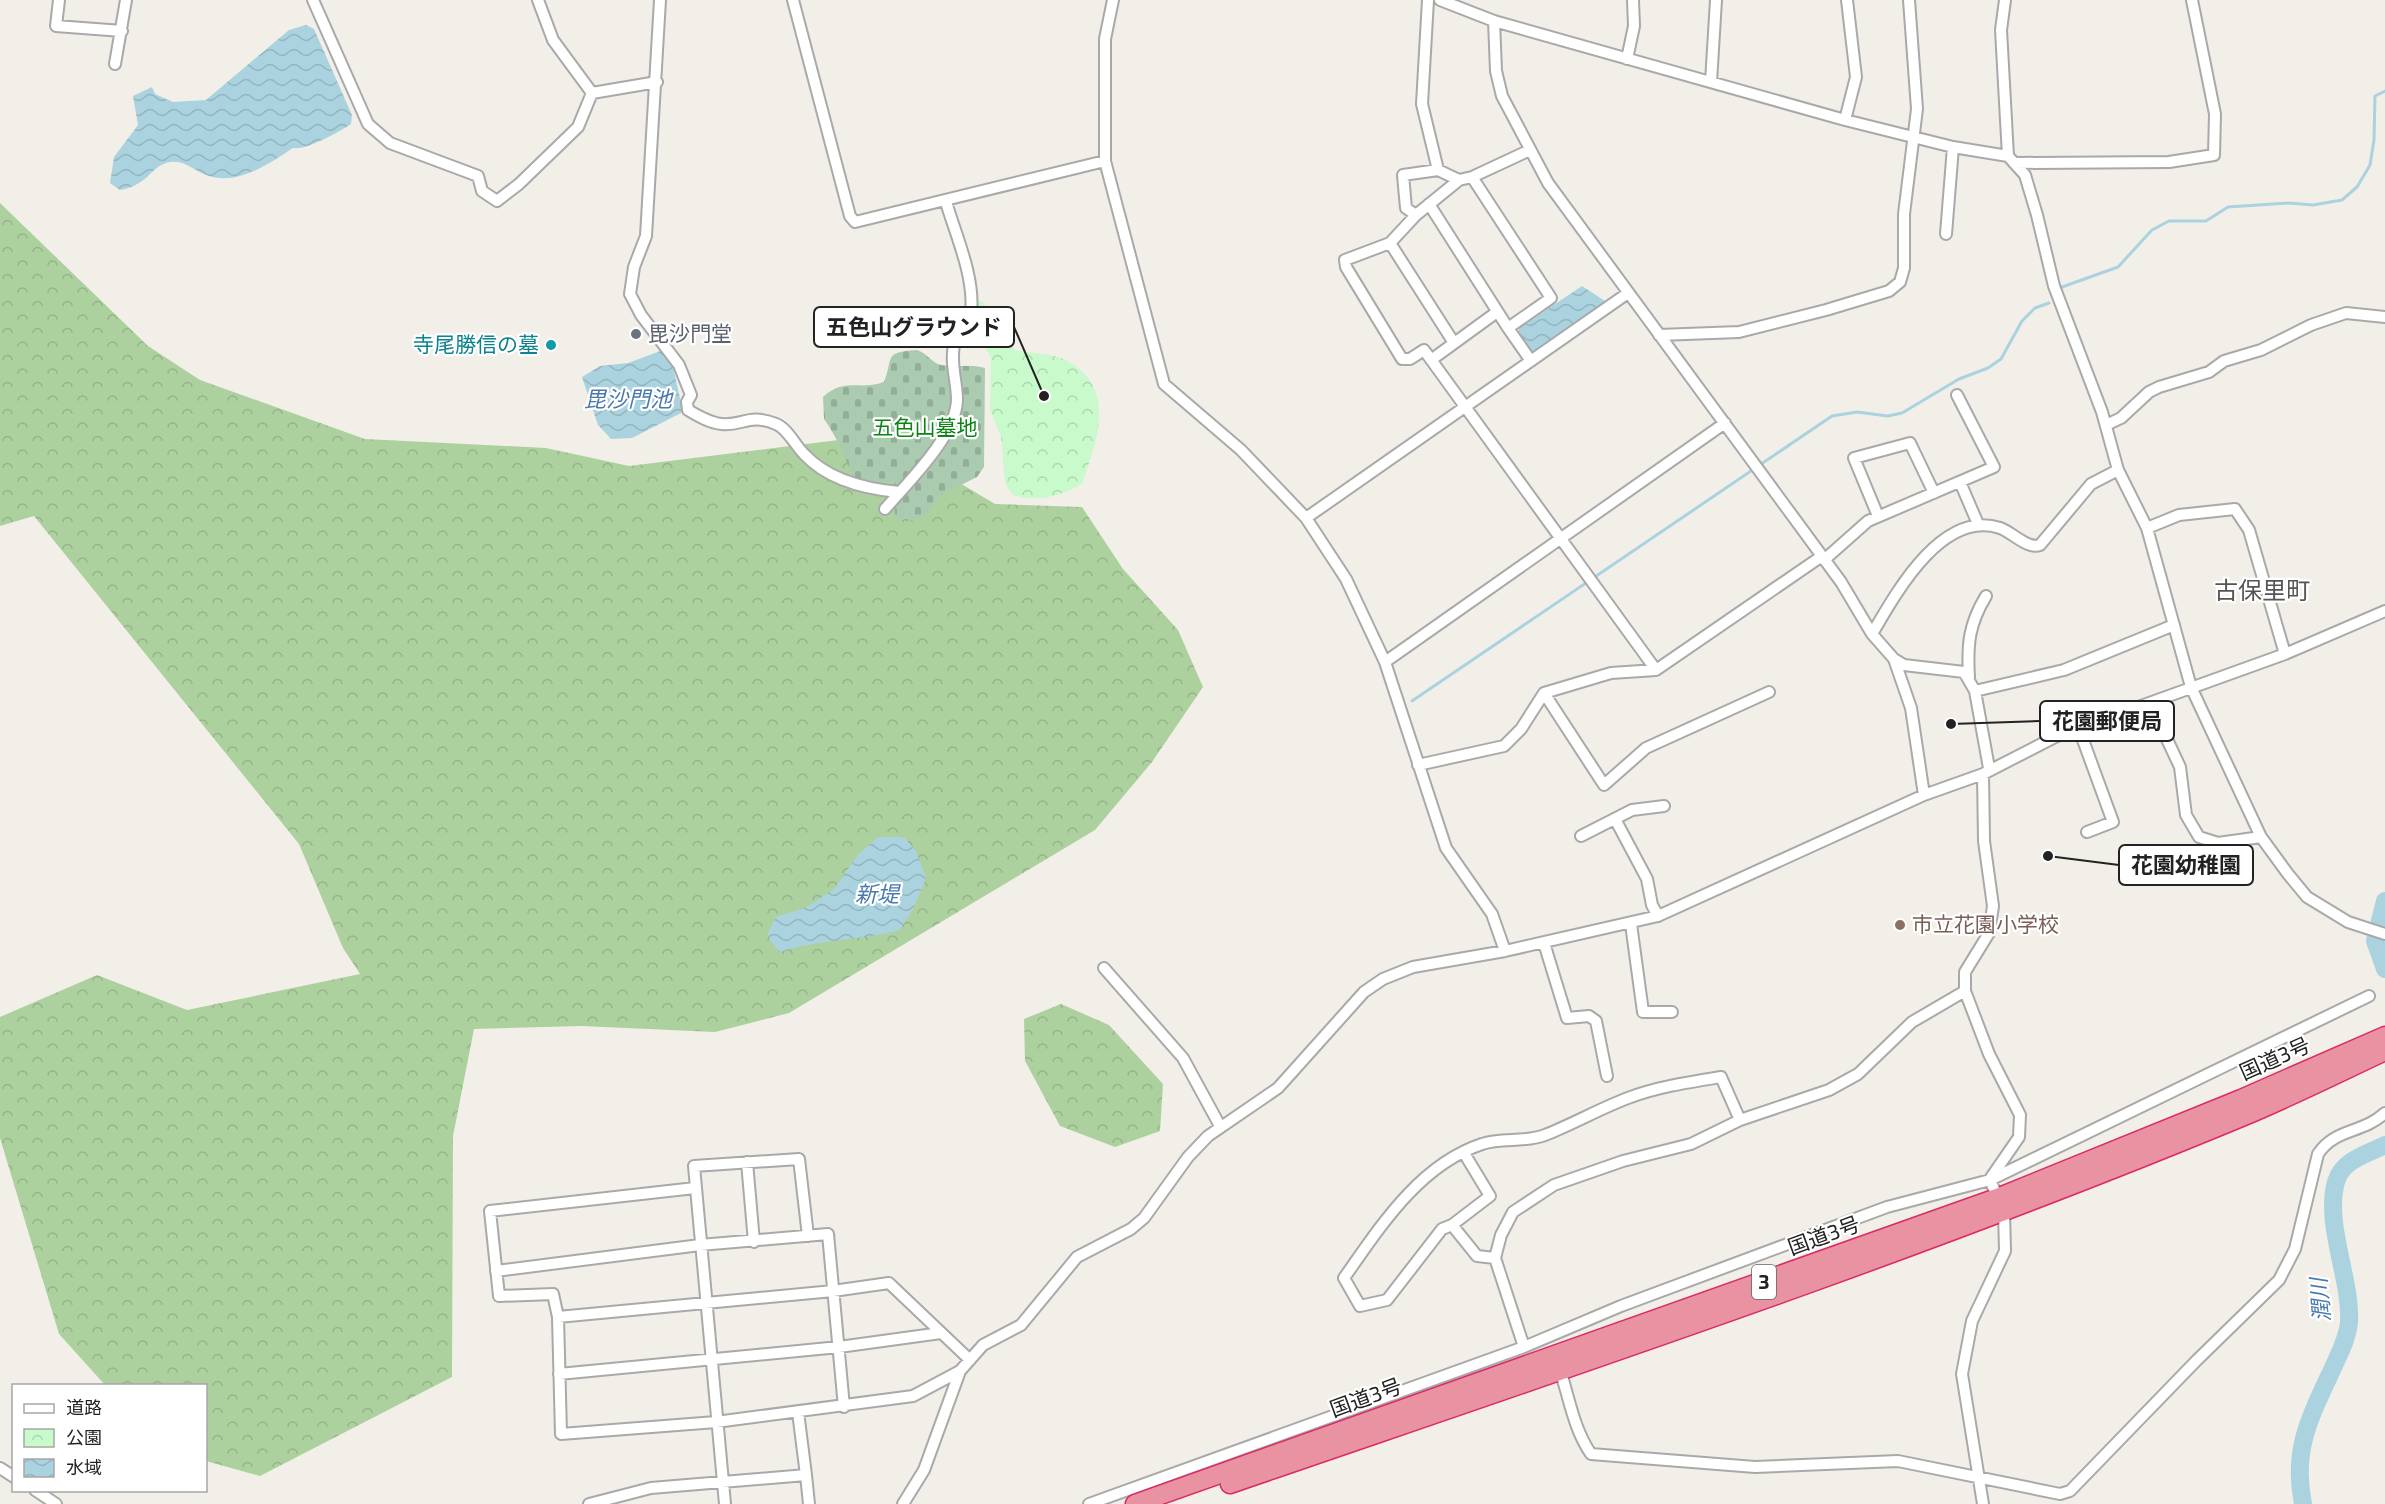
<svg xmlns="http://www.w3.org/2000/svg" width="2385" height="1504" viewBox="0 0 2385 1504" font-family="'Exo 2','Noto Sans JP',sans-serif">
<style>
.forest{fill:url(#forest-crowns)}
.cemetery{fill:url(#cemetery-stones)}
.park{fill:url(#park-crowns)}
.water{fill:url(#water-waves)}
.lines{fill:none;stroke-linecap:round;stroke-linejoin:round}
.stream{stroke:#aad3df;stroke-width:3}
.river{stroke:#aad3df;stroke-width:18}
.street-casing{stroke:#a9a9a9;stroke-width:14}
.highway-casing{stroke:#dc2a67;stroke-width:21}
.street{stroke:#fff;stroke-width:10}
.highway{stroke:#e892a2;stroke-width:18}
.worship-dot{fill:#6b7280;stroke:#fff;stroke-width:2}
.culture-dot{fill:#0f9aa8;stroke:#fff;stroke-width:2}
.education-dot{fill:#8d6e63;stroke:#fff;stroke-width:2}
.labels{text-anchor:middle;stroke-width:4.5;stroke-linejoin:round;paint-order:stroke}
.shield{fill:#fff;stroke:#646464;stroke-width:1.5}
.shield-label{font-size:20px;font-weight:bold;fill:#222}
.worship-label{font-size:21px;fill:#5b616d;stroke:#fff;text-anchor:start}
.culture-label{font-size:21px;fill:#0d838f;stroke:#fff;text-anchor:end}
.park-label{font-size:21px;fill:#0c8416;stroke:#fff}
.education-label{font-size:21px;fill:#785e54;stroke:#fff;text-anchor:start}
.street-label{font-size:21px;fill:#222;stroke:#fff}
.water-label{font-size:22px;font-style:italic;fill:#4a7aab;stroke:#fff}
.quarter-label{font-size:24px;fill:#555;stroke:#fff}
.leader{fill:none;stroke:#222;stroke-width:2}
.callout-dot{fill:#222;stroke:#fff;stroke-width:2}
.callout{fill:#fff;stroke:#222;stroke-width:2}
.callout-label{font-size:22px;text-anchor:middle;font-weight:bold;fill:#222}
</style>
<defs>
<pattern id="forest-crowns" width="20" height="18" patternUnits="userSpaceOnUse" patternTransform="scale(1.5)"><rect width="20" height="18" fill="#add19e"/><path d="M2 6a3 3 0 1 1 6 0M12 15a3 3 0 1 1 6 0" fill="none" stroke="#95b388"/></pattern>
<pattern id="cemetery-stones" width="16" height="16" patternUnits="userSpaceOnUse" patternTransform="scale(1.5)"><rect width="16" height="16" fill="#aacbaf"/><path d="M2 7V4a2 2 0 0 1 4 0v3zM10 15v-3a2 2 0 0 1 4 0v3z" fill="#92ae96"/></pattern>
<pattern id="park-crowns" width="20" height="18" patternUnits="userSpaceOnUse" patternTransform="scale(1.5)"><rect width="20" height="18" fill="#c8facc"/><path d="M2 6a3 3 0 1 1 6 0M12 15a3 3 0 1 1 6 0" fill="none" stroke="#acd6af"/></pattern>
<pattern id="water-waves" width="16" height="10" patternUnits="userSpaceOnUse" patternTransform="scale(1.5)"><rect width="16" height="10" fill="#aad3df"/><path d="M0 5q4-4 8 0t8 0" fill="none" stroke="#92b5bf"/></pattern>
</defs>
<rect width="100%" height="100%" fill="#f2efe9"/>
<!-- forest -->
<path class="forest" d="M0 203 148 346 200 380 365 439 546 448 629 466 879 435 995 504 1082 507 1123 569 1178 630 1203 687 1152 762 1095 830 789 1013 715 1032 581 1026 474 1029 453 1136 452 1377 260 1476 206 1461V1386L105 1385 59 1334 0 1138V1017L97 975 187 1010 360 974 343 948 299 844 34 516 0 526Z
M1061 1004 1109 1025 1163 1084 1160 1131 1115 1147 1060 1126 1025 1061 1024 1019Z"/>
<!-- cemetery -->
<path class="cemetery" d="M917 350C927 353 932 363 941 365 956 368 971 364 985 368L984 467 977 477 939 496C932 513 915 528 895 517L894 481 863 484 853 479C846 457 836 436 824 419L823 397C845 377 860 391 884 382 894 358 882 352 917 350Z"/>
<!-- park -->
<path class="park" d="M970 297 983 302 1015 350C1030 353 1052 353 1065 360 1118 386 1097 441 1082 484 1058 497 1039 502 1012 495L1005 482 1001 437 990 410 991 357 980 341 954 342 971 315Z"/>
<!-- water -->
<path class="water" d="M306 25 314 29 352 115 351 124C339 132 305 151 293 148 269 164 234 188 204 174 192 169 184 160 170 162 151 165 148 186 120 190L110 183 114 157 138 125 133 96 152 87 155 94 173 102 206 100 289 30Z
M1582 286 1608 303 1534 355 1519 332V328Z
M663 350 673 367 683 412 632 438 611 439 598 425 582 377 600 366 628 363Z
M878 837H904L916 851 926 878 914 907 900 930C859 941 819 939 779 952L767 935 776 917 807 907 834 889 858 855Z"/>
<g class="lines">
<!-- stream -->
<path class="stream" d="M2062 287 2118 267 2152 230 2169 221H2206L2228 207 2289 203 2313 205 2342 200 2357 187 2370 165 2374 140 2375 96 2385 91
M1412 701 1832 416 1857 412 1888 416 1902 413 1959 379 1988 368 2001 359 2022 321 2035 308 2049 303"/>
<!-- river -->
<path class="river" d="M2385 901 2375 941 2385 969
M2303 1504C2292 1450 2310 1417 2332 1370 2339 1354 2347 1340 2349 1323 2352 1281 2324 1224 2336 1182 2342 1160 2367 1154 2385 1145"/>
<defs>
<path id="street" d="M59 0 56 26 122 31
M313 0 368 124 390 143 478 176 482 191 497 201 519 184 578 127 592 93 657 82
M538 0 553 40 592 93
M660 0 646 236 634 267 630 294 641 315 679 365 691 395 687 402 688 410C698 416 710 423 722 424 743 426 749 413 776 424 787 428 795 445 804 454 828 480 865 489 899 492
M793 0 850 216 855 222 1105 161
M1113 0 1105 39V161L1164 384 1241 450 1306 518 1346 579 1385 662 1446 848 1492 914 1505 951
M1428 0 1422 104 1438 170
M1440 0 1494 21 1845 120 1953 147 2008 156
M2005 0 2001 30 2008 156 2025 175 2037 215 2054 286 2102 412 2118 470 2147 528 2191 687 2261 837 2288 874 2307 897 2348 922 2385 934
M1494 21 1496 71 1502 96 1548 183 1841 582 1872 634 1894 659 1904 665 1964 672 1975 691 2064 670 2174 625
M1627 59 1634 26 1633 0
M115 64 126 0
M1711 82 1716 0
M1845 120 1856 77 1847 0
M1530 150 1472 177 1459 180 1416 215 1390 243 1345 260 1346 267 1402 359H1410L1424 350 1656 670 1822 556
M2014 163 2169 162 2214 155 2215 114 2192 0
M1429 204 1508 328 1551 298 1472 177
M1416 215 1406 208 1403 175 1438 170 1459 180
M1946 234 1953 147
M1390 243 1454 343
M1508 328 1531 361
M1659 335 1739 332 1826 310 1889 291 1900 282 1904 268V214L1917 109 1909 0
M1431 360 1497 312
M2106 425 2121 418 2149 392 2159 387 2209 372 2224 361 2261 350 2311 325 2346 313 2385 317
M1960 482 1978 524
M885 509C908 482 956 436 957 400 957 381 950 364 954 345 956 333 969 324 971 313 975 277 956 236 946 202
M1878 516 1854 458 1910 443 1934 493
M1306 518 1628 293
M2147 528 2179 515 2235 509 2249 530 2285 654
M1824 560 1868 521 1994 467 1957 395
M1872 634C1896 593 1942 509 2000 528 2012 532 2028 550 2040 545L2091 484 2118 470
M1894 659 1911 708 1924 795
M1385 662 1725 423
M1969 677C1967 644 1969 624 1986 596
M1975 691 1989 768
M1544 693 1604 785 1646 748 1769 692
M2150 703 2180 767 2186 815 2199 837 2218 843 2261 837
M2079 729 2113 822 2087 832
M1418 765 1504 746 1521 729 1544 693 1611 673 1656 670
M1983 774 1984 841 1993 906 1989 933 1965 972V991L1989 1054 2020 1115 2019 1137 1990 1179
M1615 819 1647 879 1652 905 1658 916
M1581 836 1632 810 1664 806
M1631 924 1643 1012H1672
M1544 943 1567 1018 1589 1016 1596 1021 1607 1076
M1104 968 1183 1058 1220 1126
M1464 1153 1490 1196 1452 1225 1442 1229 1387 1300 1360 1306 1344 1278C1380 1227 1419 1165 1482 1144 1501 1137 1525 1143 1545 1135 1573 1124 1599 1109 1628 1098 1657 1087 1690 1082 1721 1077L1740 1120
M747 1162 754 1242
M695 1188 490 1211 499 1296 553 1294 558 1317 561 1434 716 1422 913 1396 960 1371 983 1345 1021 1325 1077 1257 1131 1229 1144 1218 1188 1157 1208 1136 1278 1088 1364 992 1383 979 1413 967 1505 951 1658 916 1924 795 1983 774 2055 737 2285 654 2385 611
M1452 1225 1477 1256 1495 1258
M496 1271 700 1245 828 1234 844 1407
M558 1317 833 1291 889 1283 970 1360
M1524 1347 1495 1258 1501 1235 1513 1212 1554 1185 1623 1161 1691 1144 1740 1120 1829 1090 1858 1074 1912 1022 1965 991
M1559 1367C1569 1396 1573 1428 1591 1454L1755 1467 1898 1461 2060 1494 2070 1491 2197 1360 2279 1280 2295 1249 2318 1154C2335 1128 2362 1134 2385 1113
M559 1374 839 1347 941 1333
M0 1468 14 1477
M806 1475 809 1504
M35 1490 56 1504
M589 1504 651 1488 806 1475 798 1412
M725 1504 694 1166 799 1159 808 1236
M903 1504 924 1470 960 1371
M1089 1504 1524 1347 1621 1306 1887 1207 1990 1180 2369 996
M1983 1504 1962 1374 1972 1321 2005 1251 2004 1211 1990 1180"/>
<path id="highway" d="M1230 1484C1570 1367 1912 1254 2244 1116 2292 1096 2338 1073 2385 1051
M1135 1504 1997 1198 2241 1099 2385 1036"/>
</defs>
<!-- street casing -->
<use href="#street" class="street-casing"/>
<!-- highway casing -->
<use href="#highway" class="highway-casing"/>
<!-- street -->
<use href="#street" class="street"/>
<!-- highway -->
<use href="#highway" class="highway"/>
</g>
<!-- markers -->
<circle class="worship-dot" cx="636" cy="334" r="6"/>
<circle class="culture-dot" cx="551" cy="345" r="6"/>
<circle class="education-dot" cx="1900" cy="925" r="6"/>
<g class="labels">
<!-- shield labels -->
<rect class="shield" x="1752" y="1265" width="24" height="34" rx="4.5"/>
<g class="shield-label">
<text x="1764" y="1289">3</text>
</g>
<!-- worship labels -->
<g class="worship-label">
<text x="648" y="341">毘沙門堂</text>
</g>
<!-- culture labels -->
<g class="culture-label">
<text x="539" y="352">寺尾勝信の墓</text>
</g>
<!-- park labels -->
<g class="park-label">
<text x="925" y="435">五色山墓地</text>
</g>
<!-- education labels -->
<g class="education-label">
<text x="1912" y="932">市立花園小学校</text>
</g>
<!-- street labels -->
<g class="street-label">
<text transform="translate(2275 1059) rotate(-24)" y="7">国道3号</text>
<text transform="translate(1824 1236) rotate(-20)" y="7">国道3号</text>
<text transform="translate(1366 1398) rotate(-20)" y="7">国道3号</text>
</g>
<!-- water labels -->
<g class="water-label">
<text x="628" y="407">毘沙門池</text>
<text x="877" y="902">新堤</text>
<text transform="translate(2320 1300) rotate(-95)" y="8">潤川</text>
</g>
<!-- quarter labels -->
<g class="quarter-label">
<text x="2262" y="599">古保里町</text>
</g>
</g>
<!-- callouts -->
<path class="leader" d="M1044 396L1014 327M1951 724L2040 721M2048 856L2119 865"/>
<g class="callout-dot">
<circle cx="1044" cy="396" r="6"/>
<circle cx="1951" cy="724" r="6"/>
<circle cx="2048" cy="856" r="6"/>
</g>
<g class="callout">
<rect x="814" y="307" width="200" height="40" rx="6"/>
<rect x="2040" y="701" width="134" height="40" rx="6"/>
<rect x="2119" y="845" width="134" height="40" rx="6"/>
</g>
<g class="callout-label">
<text x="914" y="335">五色山グラウンド</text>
<text x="2107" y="729">花園郵便局</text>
<text x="2186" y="873">花園幼稚園</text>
</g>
<!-- legend -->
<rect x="12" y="1384" width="195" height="108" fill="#ffffff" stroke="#a7a7a7" stroke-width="1.5"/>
<rect x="24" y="1404" width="30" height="9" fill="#ffffff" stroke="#a7a7a7" stroke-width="1.5"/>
<text x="66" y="1414" font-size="18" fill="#222222">道路</text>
<rect x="24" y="1429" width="30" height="18" fill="url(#park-crowns)" stroke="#a7a7a7" stroke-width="1.5"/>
<text x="66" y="1444" font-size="18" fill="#222222">公園</text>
<rect x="24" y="1459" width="30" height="18" fill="url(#water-waves)" stroke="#a7a7a7" stroke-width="1.5"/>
<text x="66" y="1474" font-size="18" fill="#222222">水域</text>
</svg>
